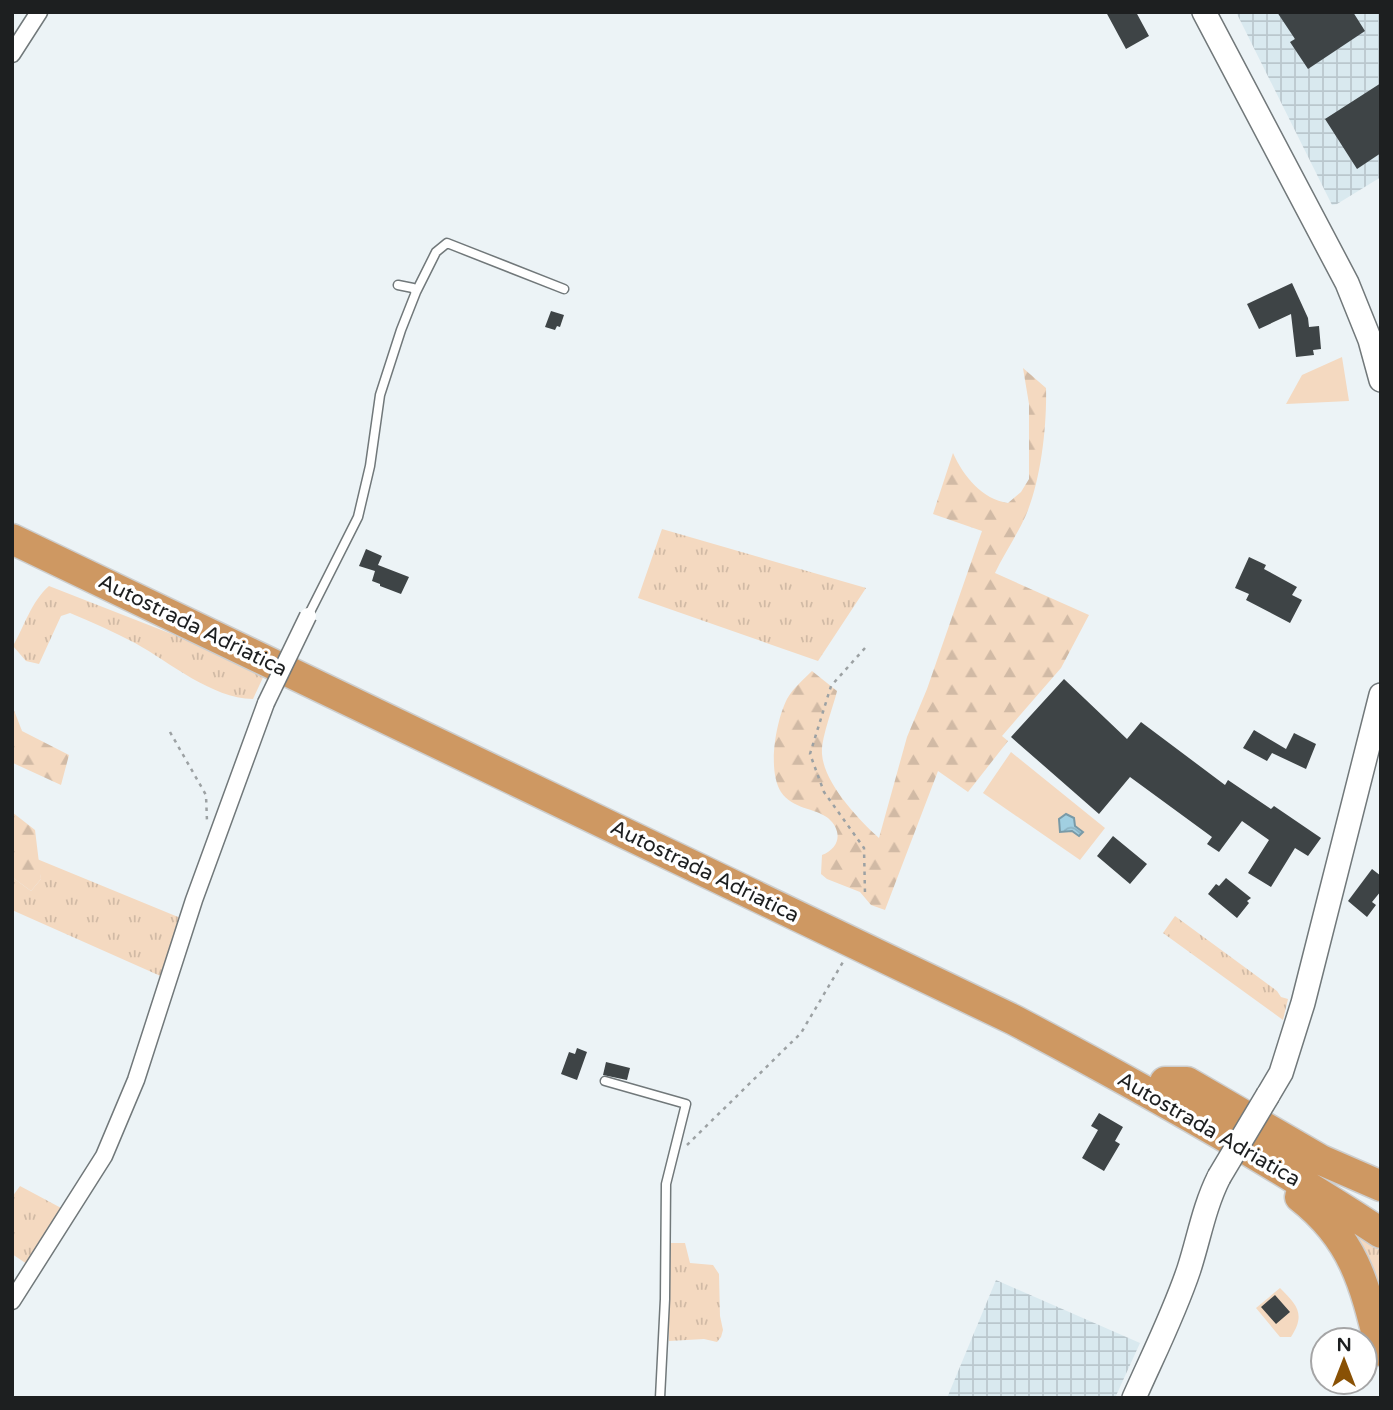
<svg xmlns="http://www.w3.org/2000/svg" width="1393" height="1410" viewBox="0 0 1393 1410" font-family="'Varela Round',sans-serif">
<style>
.industrial{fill:url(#industrial-grid)}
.grass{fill:url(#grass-tufts)}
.forest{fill:url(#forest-firs)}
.garden{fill:#f4d9c0}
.water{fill:url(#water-waves);stroke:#799aa7;stroke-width:2}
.building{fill:#3e4446}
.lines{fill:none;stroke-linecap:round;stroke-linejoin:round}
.service-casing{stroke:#71787a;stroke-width:11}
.minor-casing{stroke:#71787a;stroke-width:19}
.secondary-casing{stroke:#71787a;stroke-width:26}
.motorway-casing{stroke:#cdcece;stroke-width:33}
.path{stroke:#9ca1a3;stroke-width:2.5;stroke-dasharray:3.5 5;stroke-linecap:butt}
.service{stroke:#fff;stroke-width:8}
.minor{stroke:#fff;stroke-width:16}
.secondary{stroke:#fff;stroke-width:23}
.motorway{stroke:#ce9862;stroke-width:30}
.minor-bridge-casing{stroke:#71787a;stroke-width:19;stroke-linecap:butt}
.secondary-bridge-casing{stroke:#71787a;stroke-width:26;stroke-linecap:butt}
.minor-bridge{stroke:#fff;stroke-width:16}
.secondary-bridge{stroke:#fff;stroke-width:23}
.labels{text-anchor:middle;stroke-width:7;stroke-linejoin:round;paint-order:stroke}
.street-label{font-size:21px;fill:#1d1f20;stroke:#fff}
</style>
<defs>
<pattern id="industrial-grid" width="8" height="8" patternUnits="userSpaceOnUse" patternTransform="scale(1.75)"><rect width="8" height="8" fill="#d9e9ef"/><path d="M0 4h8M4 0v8" fill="none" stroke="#bac7cd"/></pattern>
<pattern id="grass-tufts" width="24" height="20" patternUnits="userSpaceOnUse" patternTransform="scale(1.75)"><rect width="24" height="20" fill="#f4d9c0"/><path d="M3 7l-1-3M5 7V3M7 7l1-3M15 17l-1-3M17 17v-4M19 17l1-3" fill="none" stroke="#d1baa5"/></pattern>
<pattern id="forest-firs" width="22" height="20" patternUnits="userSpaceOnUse" patternTransform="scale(1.75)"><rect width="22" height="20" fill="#f4d9c0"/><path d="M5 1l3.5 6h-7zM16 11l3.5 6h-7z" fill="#d1baa5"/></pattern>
<pattern id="water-waves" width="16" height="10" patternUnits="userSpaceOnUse" patternTransform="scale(1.75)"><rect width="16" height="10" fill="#a1cfe1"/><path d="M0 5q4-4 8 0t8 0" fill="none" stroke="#8ab1c1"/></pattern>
</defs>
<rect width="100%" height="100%" fill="#ecf3f6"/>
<!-- industrial -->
<path class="industrial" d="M1236 12H1381V177L1337 204 1332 205Z
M996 1280 1140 1343 1115 1398H947Z"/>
<!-- grass -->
<path class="grass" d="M662 529 866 588 818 661 638 598Z
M49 586 266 671 253 699C211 698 171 663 135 643 114 632 92 622 70 613L61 616 39 664 26 661 13 646C25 625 31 602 49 586Z
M37 859 183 919 165 978 12 910V877L31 891 41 879Z
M1175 916 1277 991 1281 997 1288 999 1283 1020 1163 933Z
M20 1186 63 1209 27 1264 12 1254V1197Z
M1358 1237 1364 1238 1381 1250V1313L1355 1242Z
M669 1243H685L690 1263 713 1265 719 1274 720 1316 723 1330 721 1337 717 1342 704 1339 669 1341Z"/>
<!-- forest -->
<path class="forest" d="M1023 368 1046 388C1047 426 1041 480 1026 515 1017 535 1004 554 995 573L1089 615 1061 668 1002 736 1008 741 968 792 938 771 885 910 871 905 860 892 827 879 821 874 822 855C840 848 843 831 828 818 815 808 792 809 781 792 767 770 776 721 787 699 793 688 804 679 812 671L837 691C833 708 821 738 822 754 824 783 858 819 879 838L907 737 927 689 982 531 933 514 953 453C964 477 982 499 1008 503L1021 492 1029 479V404Z
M12 705 22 731 69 755 61 785 13 763 12 765Z
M12 812 35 830 41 879 31 891 12 877Z"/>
<!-- garden -->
<path class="garden" d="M1342 357 1349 401 1286 404 1302 375Z
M1011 752 1105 828 1080 860 983 793Z
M1280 1288C1297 1305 1306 1314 1291 1337H1280L1256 1308Z"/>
<!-- water -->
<path class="water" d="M1066 814 1074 818 1075 826 1083 832 1079 836 1072 831 1060 832 1059 819Z"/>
<!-- building -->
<path class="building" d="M1106 12H1136L1149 36 1126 49Z
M1277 12H1353L1365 31 1308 69 1290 42 1295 39Z
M1381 83V153L1357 169 1325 119Z
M1292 283 1308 318 1309 327 1319 326 1321 349 1313 350 1314 355 1296 357 1291 314 1259 329 1247 304Z
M551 311 564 315 560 327 557 326 555 330 545 327Z
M366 549 382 556 378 565 409 577 401 594 380 586V584L372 581 375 571 359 566Z
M1249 557 1266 565 1264 569 1297 587 1292 595 1302 600 1290 623 1246 600 1249 594 1235 588Z
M1064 679 1127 739 1141 722 1225 785 1228 780 1271 809 1274 806 1321 838 1308 856 1295 848 1271 887 1248 873 1269 840 1242 821 1219 852 1207 844 1212 837 1130 777 1099 814 1011 737Z
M1254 730 1286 749 1294 733 1316 744 1306 769 1272 753 1267 761 1243 748Z
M1113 836 1147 864 1130 884 1097 856Z
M1372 869 1381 876V891L1372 902 1376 905 1367 917 1348 901Z
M1226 878 1251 898 1247 901 1249 903 1237 918 1208 894 1216 884 1219 886Z
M577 1048 587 1052 577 1080 561 1074 569 1052 575 1054Z
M606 1062 630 1068 627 1080 603 1075Z
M1099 1113 1123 1127 1115 1141 1120 1144 1104 1171 1082 1158 1098 1130 1091 1126Z
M1275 1295 1290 1312 1276 1324 1261 1307Z"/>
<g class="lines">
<defs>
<path id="service" d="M416 292 436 252 447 243 564 289
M308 616 358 517 370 466 380 395 401 330 416 292 413 288 398 285
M605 1081 686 1104 666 1184 665 1299 660 1398"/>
<path id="minor" d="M12 54 39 12
M12 1301 104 1156 136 1080 194 900 266 703"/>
<path id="secondary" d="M1204 12 1347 283 1370 340 1381 380
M1268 1095 1281 1073 1303 1003 1381 695
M1134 1398C1153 1355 1174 1314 1189 1269 1199 1238 1204 1207 1219 1177"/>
<path id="motorway" d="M12 539 1014 1020C1139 1086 1262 1155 1381 1233
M1165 1082H1187L1321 1160 1381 1186
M1300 1197C1355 1240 1365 1286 1381 1351"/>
</defs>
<!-- service casing -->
<use href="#service" class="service-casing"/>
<!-- minor casing -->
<use href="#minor" class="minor-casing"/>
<!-- secondary casing -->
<use href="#secondary" class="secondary-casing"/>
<!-- motorway casing -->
<use href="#motorway" class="motorway-casing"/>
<!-- path -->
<path class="path" d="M865 648 831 686 810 754 824 792 864 848 865 894
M170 732 206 795 207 821
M687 1145 801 1033 843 962"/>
<!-- service -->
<use href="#service" class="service"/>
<!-- minor -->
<use href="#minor" class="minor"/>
<!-- secondary -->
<use href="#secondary" class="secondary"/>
<!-- motorway -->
<use href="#motorway" class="motorway"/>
<defs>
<path id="minor-bridge" d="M266 703 308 616"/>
<path id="secondary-bridge" d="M1219 1177 1268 1095"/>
</defs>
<!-- minor-bridge casing -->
<use href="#minor-bridge" class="minor-bridge-casing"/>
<!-- secondary-bridge casing -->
<use href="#secondary-bridge" class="secondary-bridge-casing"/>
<!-- minor-bridge -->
<use href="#minor-bridge" class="minor-bridge"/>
<!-- secondary-bridge -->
<use href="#secondary-bridge" class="secondary-bridge"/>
</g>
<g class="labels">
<!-- street labels -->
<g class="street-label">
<text transform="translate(193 625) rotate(26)" y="7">Autostrada Adriatica</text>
<text transform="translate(705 871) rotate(26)" y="7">Autostrada Adriatica</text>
<text transform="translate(1209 1129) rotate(30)" y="7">Autostrada Adriatica</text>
</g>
</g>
<!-- border -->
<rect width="1393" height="1410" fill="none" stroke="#1d1f20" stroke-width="28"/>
<!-- north arrow -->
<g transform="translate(1344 1361)"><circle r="33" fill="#ffffff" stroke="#a5a5a6" stroke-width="2"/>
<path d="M0-5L12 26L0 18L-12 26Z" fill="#895105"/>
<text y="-10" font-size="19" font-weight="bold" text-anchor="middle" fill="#1d1f20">N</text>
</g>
</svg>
